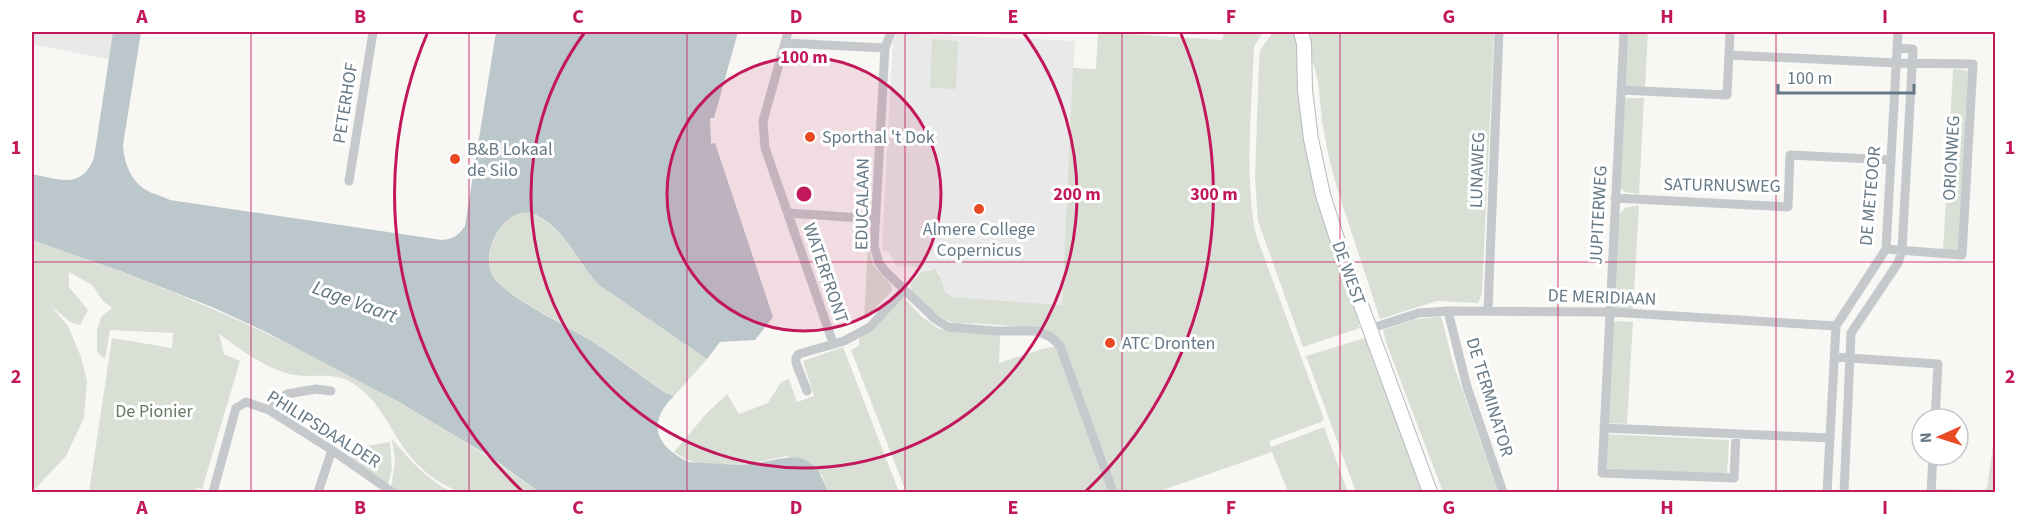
<svg xmlns="http://www.w3.org/2000/svg" width="2027" height="524" viewBox="0 0 2027 524" font-family="'Source Sans 3',sans-serif">
<style>
.built{fill:#e8e9e8}
.green{fill:#d9dfd5}
.water{fill:#bbc7cb}
.lines{fill:none;stroke-linecap:round;stroke-linejoin:round}
.secondary-casing{stroke:#b5bbbf;stroke-width:16}
.street{stroke:#c5c9cc;stroke-width:9}
.secondary{stroke:#fff;stroke-width:14}
.grid{fill:none;stroke:#c2185b;stroke-width:1.5;stroke-opacity:0.55}
.ring{fill:none;stroke:#c2185b;stroke-width:3}
.poi-dot{fill:#e84a24;stroke:#fff;stroke-width:2}
.labels{text-anchor:middle;stroke-width:6;stroke-linejoin:round;paint-order:stroke}
.street-label{font-size:18px;fill:#667986;stroke:#fff}
.poi-label{font-size:18px;fill:#667986;stroke:#fff;text-anchor:start}
.park-label{font-size:18px;fill:#667861;stroke:#fff}
.water-label{font-size:20px;font-style:italic;fill:#5d747b;stroke:#fff}
.centre{fill:#c2185b;stroke:#fff;stroke-width:3}
.ring-label{font-size:18px;text-anchor:middle;font-weight:bold;fill:#c2185b;stroke:#fff;stroke-width:6;stroke-linejoin:round;paint-order:stroke}
.neatline{fill:none;stroke:#c2185b;stroke-width:2}
.grid-label{font-size:20px;text-anchor:middle;font-weight:bold;fill:#c2185b}
</style>
<rect width="100%" height="100%" fill="#f8f7f4"/>
<!-- built -->
<path class="built" d="M32 32H126L122 62 32 44Z
M896 33 1075 41 1062 305 952 297 945 292 939 272 929 269 921 272 917 267 896 266 889 252 882 251 892 56 893 40Z"/>
<!-- green -->
<path class="green" d="M1098 32 1222 40 1224 32H1263L1254 47C1252 106 1244 177 1256 235L1324 419 1321 422 1269 441 1271 447 1324 427 1348 492H1288L1272 452 1157 492H906L851 350 859 346V339L901 294 921 316 939 329 1000 335 999 363 1042 349 1063 345C1056 324 976 324 955 323 938 318 913 303 910 284L921 272 935 269 941 278 945 292 952 297 1062 305 1073 68 1096 69Z
M1273 32H1296L1302 106 1360 328 1303 347 1258 221 1255 177 1259 62 1260 50Z
M1311 32H1494L1482 294 1478 303 1437 301 1380 319 1336 185 1328 154 1322 121 1318 81 1309 48Z
M1629 32H1648L1645 88 1625 87Z
M932 39 958 41 956 89 930 88Z
M1953 69 1968 71 1958 252H1943Z
M1625 98H1644L1639 194 1625 192 1619 188Z
M1639 205 1633 311 1612 310 1618 215 1625 208Z
M523 211C562 221 574 259 599 285L707 359 674 396 665 392C639 374 615 355 588 339 564 324 512 299 495 279 481 262 495 229 511 217 514 214 519 213 523 211Z
M32 240C214 301 383 381 539 492H460C439 484 420 470 406 451 388 426 378 397 349 381 331 372 313 378 295 375 267 370 241 350 219 334L224 354 240 361 202 489 196 488 195 492H89L112 338 172 348 173 333 110 330 105 359 97 352V331L101 317 112 308 103 301 92 285 69 272V287L88 310 80 325 70 322 51 306 68 326 81 357 87 381 84 418 66 456 32 492Z
M868 246 873 265 891 285 892 291 864 319Z
M1441 316 1453 363 1498 492H1443L1387 345 1383 330 1413 320Z
M1611 321 1633 322 1627 424 1606 423Z
M1365 338 1422 492H1356L1306 356Z
M843 347 899 492H828L822 475 787 456C754 463 703 474 674 452L706 414 727 394 739 414 768 403 781 382 789 379 797 402 814 396 803 361Z
M1605 434 1729 440 1727 475 1603 468Z
M1995 437V492H1934V489L1983 490 1987 488 1994 438Z
M392 439C409 459 427 480 452 492H397L391 487 395 462Z
M390 442 392 468 388 485 349 456 356 454 360 447Z"/>
<!-- water -->
<path class="water" d="M113 32H141L123 145C124 164 132 185 152 193 158 195 164 197 170 200L442 240C453 239 458 236 465 226L496 32H738L714 118H710L711 144 715 143 773 317 755 340 720 342 707 359 599 285C577 262 566 230 536 215 506 200 477 255 494 278 509 298 567 326 590 340 615 356 640 375 664 392L674 396C646 423 656 447 689 462 709 463 730 466 750 464 789 459 811 443 828 492H539L492 458 399 402 264 331 212 307 120 271 32 240V174C59 179 81 190 94 158Z"/>
<g class="lines">
<defs>
<path id="secondary" d="M1301 32 1304 44 1305 90 1311 139 1323 195 1340 248 1430 492"/>
</defs>
<!-- secondary casing -->
<use href="#secondary" class="secondary-casing"/>
<!-- street -->
<path class="street" d="M788 32 763 121 765 148 833 343
M891 32 885 48 874 246 879 263 886 272 935 319 948 327 996 331H1037L1051 337 1060 346 1113 492
M1624 32 1602 473 1734 478 1736 434
M785 43 885 48
M1729 55 1896 63 1973 64 1962 255 1886 249
M1621 90 1727 95 1730 32
M349 181 373 32
M1615 198 1788 207 1790 155 1891 160
M788 213 876 219
M1488 310 1499 32
M1448 311 1467 387 1503 492
M1369 329 1419 313 1448 311 1610 312 1836 326
M1834 357 1938 364 1935 419
M807 391 796 363V358L799 354 844 341 870 327 904 290
M269 410 287 394 316 389 331 391
M1604 428 1830 438
M213 492 236 408 246 402 269 410 332 450 392 492
M318 492 332 450
M1827 492 1836 326 1886 249 1898 32
M1844 492 1851 333 1898 263 1902 250 1913 49 1897 48
M1931 492 1933 455"/>
<!-- secondary -->
<use href="#secondary" class="secondary"/>
</g>
<!-- grid -->
<path class="grid" d="M251 32V492M469 32V492M687 32V492M905 32V492M1122 32V492M1340 32V492M1558 32V492M1776 32V492M32 262H1996"/>
<!-- distance rings -->
<circle cx="804" cy="194" r="137" fill="#c2185b" fill-opacity=".12"/>
<g class="ring">
<circle cx="804" cy="194" r="137"/>
<path d="M1023 32A273 273 0 1 1 585 32"/>
<path d="M522 491A410 410 0 0 1 427 34M1181 34A410 410 0 0 1 1086 491"/>
</g>
<!-- markers -->
<g class="poi-dot">
<circle cx="810" cy="137" r="6"/>
<circle cx="455" cy="159" r="6"/>
<circle cx="979" cy="209" r="6"/>
<circle cx="1110" cy="343" r="6"/>
</g>
<g class="labels">
<!-- street labels -->
<g class="street-label">
<text transform="translate(345 103) rotate(-81)" y="6">PETERHOF</text>
<text transform="translate(1951 158) rotate(-87)" y="6">ORIONWEG</text>
<text transform="translate(1477 170) rotate(-88)" y="6">LUNAWEG</text>
<text transform="translate(1722 185) rotate(1)" y="6">SATURNUSWEG</text>
<text transform="translate(1870 196) rotate(-85)" y="6">DE METEOOR</text>
<text transform="translate(862 204) rotate(-89)" y="6">EDUCALAAN</text>
<text transform="translate(1598 215) rotate(-87)" y="6">JUPITERWEG</text>
<text transform="translate(826 273) rotate(71)" y="6">WATERFRONT</text>
<text transform="translate(1349 273) rotate(70)" y="6">DE WEST</text>
<text transform="translate(1602 297) rotate(2)" y="6">DE MERIDIAAN</text>
<text transform="translate(1490 397) rotate(73)" y="6">DE TERMINATOR</text>
<text transform="translate(324 429) rotate(32)" y="6">PHILIPSDAALDER</text>
</g>
<!-- poi labels -->
<g class="poi-label">
<text x="822" y="143">Sporthal 't Dok</text>
<text x="467" y="155">B&amp;B Lokaal<tspan x="467" dy="21">de Silo</tspan></text>
<text x="979" y="235" text-anchor="middle">Almere College<tspan x="979" dy="21">Copernicus</tspan></text>
<text x="1122" y="349">ATC Dronten</text>
</g>
<!-- park labels -->
<g class="park-label">
<text x="154" y="417">De Pionier</text>
</g>
<!-- water labels -->
<g class="water-label">
<text transform="translate(355 301) rotate(20)" y="7">Lage Vaart</text>
</g>
</g>
<circle cx="804" cy="194" r="9" class="centre"/>
<g class="ring-label">
<text x="804" y="63">100 m</text>
<text x="1077" y="200">200 m</text>
<text x="1214" y="200">300 m</text>
</g>
<!-- border -->
<rect width="2027" height="524" fill="none" stroke="#ffffff" stroke-width="66"/>
<!-- north arrow -->
<g transform="translate(1940 437) rotate(267)"><circle r="28" fill="#ffffff" stroke="#c2c9cf" stroke-width="1.5"/>
<path d="M0-4.5L10 22L0 15L-10 22Z" fill="#e84a24"/>
<text y="-9" font-size="16" font-weight="bold" text-anchor="middle" fill="#667986">N</text>
</g>
<!-- scale -->
<path d="M1778 84v9h136v-9" fill="none" stroke="#667986" stroke-width="3"/>
<text x="1787" y="84" font-size="18" fill="#667986" stroke="#ffffff" stroke-width="4.5" paint-order="stroke">100 m</text>
<rect x="33" y="33" width="1961" height="458" class="neatline"/>
<g class="grid-label">
<text x="142" y="23">A</text>
<text x="360" y="23">B</text>
<text x="578" y="23">C</text>
<text x="796" y="23">D</text>
<text x="1013" y="23">E</text>
<text x="1231" y="23">F</text>
<text x="1449" y="23">G</text>
<text x="1667" y="23">H</text>
<text x="1885" y="23">I</text>
<text x="16" y="154">1</text>
<text x="2010" y="154">1</text>
<text x="16" y="383">2</text>
<text x="2010" y="383">2</text>
<text x="142" y="514">A</text>
<text x="360" y="514">B</text>
<text x="578" y="514">C</text>
<text x="796" y="514">D</text>
<text x="1013" y="514">E</text>
<text x="1231" y="514">F</text>
<text x="1449" y="514">G</text>
<text x="1667" y="514">H</text>
<text x="1885" y="514">I</text>
</g>
</svg>
